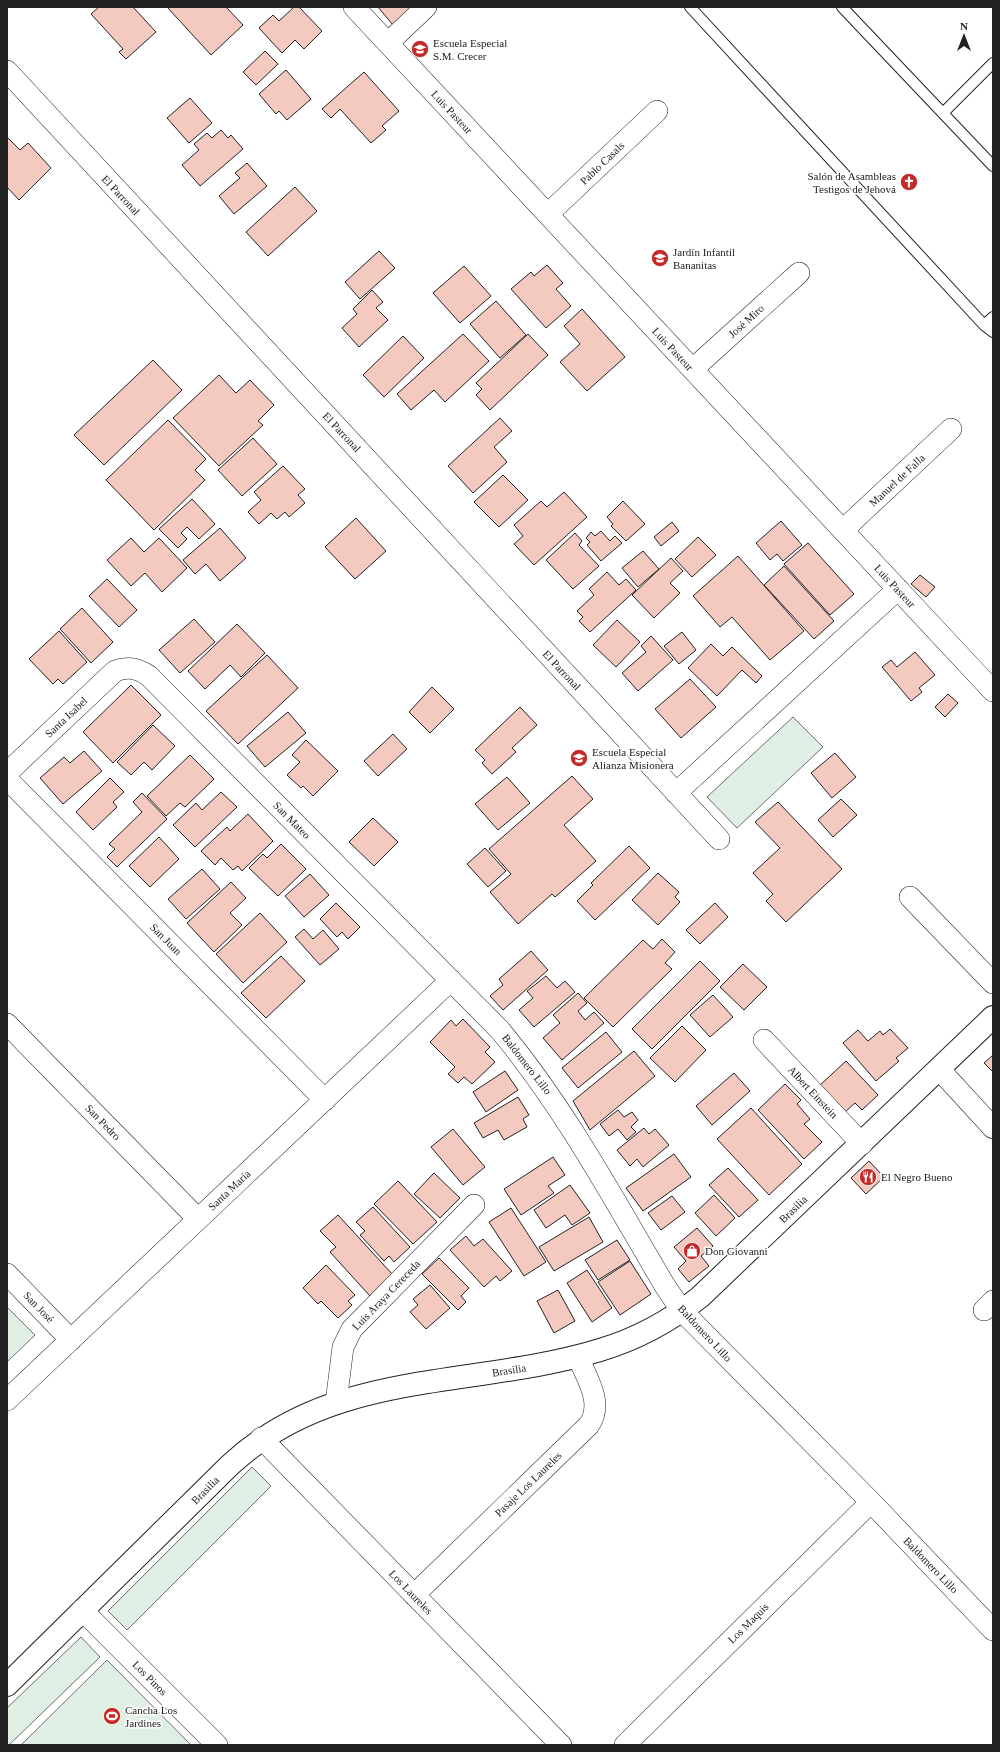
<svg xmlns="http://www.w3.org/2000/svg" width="1000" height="1752" viewBox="0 0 1000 1752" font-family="'Times New Roman',serif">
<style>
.green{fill:#e0efe3;stroke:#6f6f6f}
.building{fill:#f3c9c0;stroke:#222}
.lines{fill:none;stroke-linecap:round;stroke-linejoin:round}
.service-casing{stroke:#222;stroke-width:12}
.minor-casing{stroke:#222;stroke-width:22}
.tertiary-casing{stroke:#222;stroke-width:24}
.service{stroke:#fff;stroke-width:10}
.minor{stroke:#fff;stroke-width:21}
.tertiary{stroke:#fff;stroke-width:22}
.labels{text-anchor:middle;stroke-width:3;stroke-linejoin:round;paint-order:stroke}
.poi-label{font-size:11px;fill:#222;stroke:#fff;text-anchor:start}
.street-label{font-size:11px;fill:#222;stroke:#fff}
</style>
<rect width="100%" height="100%" fill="#fff"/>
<!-- green -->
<path class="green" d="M793 717 823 747 737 828 707 797Z
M7 1307 35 1335 7 1362Z
M252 1467 271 1486 127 1630 108 1611Z
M81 1637 100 1657 9 1745H7V1708Z
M107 1660 191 1745H21Z"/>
<!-- building -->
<path class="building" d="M99 7H133L156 32 126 59 119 52 123 49 91 14Z
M167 7H226L243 25 211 55Z
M294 7H299L322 31 304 49 295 40 282 53 259 28 273 15 279 21Z
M378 7H411L393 25Z
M265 51 278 64 256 85 243 72Z
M286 70 311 99 287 120 279 111 276 114 259 94Z
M364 72 399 111 382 126 386 130 371 143 340 109 331 118 322 109Z
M190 98 212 123 189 143 167 118Z
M221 130 228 138 231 135 243 149 200 186 182 165 199 150 194 144 207 133 212 138Z
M7 137 20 150 28 143 51 168 19 200 7 187Z
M247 163 267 186 234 214 219 196 240 178 235 173Z
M295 187 317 211 268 256 246 232Z
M379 251 395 268 360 299 345 282Z
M547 265 563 283 556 289 571 306 546 328 511 289 531 272 534 276Z
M464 266 491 296 460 323 433 293Z
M372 290 383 302 376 308 388 320 359 347 342 328 357 314 353 309Z
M496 301 526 335 500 358 470 324Z
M582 309 625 357 587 391 560 362 580 344 564 326Z
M463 334 489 361 445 402 434 390 411 410 397 394Z
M528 334 548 355 490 410 476 395 482 389 476 383Z
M403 336 424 358 384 397 363 375Z
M153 360 182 390 104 465 74 435Z
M219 375 236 393 250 380 274 405 258 421 263 425 219 466 173 418Z
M500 418 512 431 494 447 507 462 473 493 448 466Z
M168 420 206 459 195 470 205 480 154 530 106 480Z
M253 438 277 464 242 496 218 470Z
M283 466 305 489 298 495 305 503 289 517 285 512 277 519 271 513 259 524 248 512 261 500 254 492Z
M503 475 528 500 499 527 474 502Z
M564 492 587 517 534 565 514 544 523 536 514 525 541 501 547 507Z
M192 499 215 524 199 539 187 527 181 533 187 539 178 548 159 529Z
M623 501 645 524 626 541 611 526 613 524 607 517Z
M356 518 386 551 355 579 325 547Z
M781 521 802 545 783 561 777 554 770 560 756 543Z
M672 522 679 531 661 546 654 537Z
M220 528 246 558 220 581 206 564 195 574 183 560Z
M601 531 610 541 615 536 622 543 601 561 587 545 590 542 586 538 591 532 595 536Z
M575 533 582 541 579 545 599 566 573 589 546 560Z
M698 537 716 555 692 577 675 559Z
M131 538 144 552 159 538 187 568 162 592 145 573 131 586 107 560Z
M808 543 854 594 830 615 784 564Z
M643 551 659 569 638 587 622 568Z
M738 556 804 631 770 660 732 617 720 627 693 596Z
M671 558 683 571 670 583 680 593 654 618 632 595Z
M784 566 834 621 814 639 764 585Z
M607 572 619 585 626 579 636 590 590 632 579 621 583 617 577 611 594 595 589 589Z
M920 575 935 587 926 597 911 584Z
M107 579 137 610 119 627 89 596Z
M82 608 113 642 91 663 60 629Z
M194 619 215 642 180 673 159 650Z
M617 620 640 642 616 667 593 645Z
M237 624 265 653 241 677 230 665 205 689 188 671Z
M59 631 87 662 63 684 58 679 53 684 29 659Z
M682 632 696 650 679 664 664 646Z
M651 636 673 660 638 691 622 673 646 652 641 646Z
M711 644 723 656 732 647 762 676 756 683 742 670 717 696 688 668Z
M915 652 935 675 919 688 922 692 911 701 882 667 891 660 897 667Z
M267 655 298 688 238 744 206 711Z
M690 679 716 707 681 738 655 709Z
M131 685 161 715 113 763 83 732Z
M432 687 454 709 430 733 409 712Z
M948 694 958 703 945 717 935 707Z
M520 707 537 725 512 748 516 752 492 774 482 763 485 760 475 750Z
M288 712 306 733 265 767 247 746Z
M153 725 175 746 152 770 144 762 131 775 117 762Z
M393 734 407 749 378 776 364 761Z
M306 740 338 771 313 796 303 786 301 788 287 775 300 762 292 755Z
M84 751 102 771 63 804 40 778 64 757 70 763Z
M835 753 856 777 832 798 811 773Z
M190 755 214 779 185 807 180 803 166 816 147 796Z
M572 776 593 799 564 825 596 861 555 897 552 894 518 924 490 892 511 874 489 849Z
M507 777 530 803 498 830 475 804Z
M110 778 124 792 113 802 117 807 93 830 76 812Z
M221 792 237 807 195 847 173 825 196 803 202 810Z
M142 793 167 819 117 867 107 857 115 849 109 844 142 812 133 802Z
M841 799 857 815 833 837 818 820Z
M778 802 842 869 786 922 766 901 773 894 753 873 780 848 755 822Z
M248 814 273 841 242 871 238 866 233 870 221 858 215 865 201 851 227 827 230 831Z
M373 818 398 842 374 866 349 842Z
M159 837 179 859 150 887 129 866Z
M281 844 306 869 278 896 249 868 263 854 267 858Z
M629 846 650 868 595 920 577 901 593 885 591 883Z
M485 848 506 871 488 887 467 864Z
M202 869 220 889 186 919 168 899Z
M658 873 679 892 675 897 680 902 658 925 632 900Z
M310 874 329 895 304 917 285 896Z
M231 882 246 898 230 913 242 925 214 952 187 923Z
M336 903 360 927 348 939 342 932 337 937 320 919Z
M715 903 728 917 700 944 686 930Z
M260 913 287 942 243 983 216 954Z
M304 929 313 939 323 930 339 949 320 965 295 937Z
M662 939 675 952 665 963 672 969 613 1027 584 998 643 940 653 949Z
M531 951 548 970 503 1010 490 996 503 985 499 979Z
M281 956 305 981 266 1018 241 993Z
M700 961 720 981 652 1049 632 1029Z
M743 964 767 987 744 1010 720 987Z
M546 976 557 988 565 981 575 992 534 1027 519 1010 533 998 527 991Z
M578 993 587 1003 578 1011 585 1020 594 1012 604 1023 562 1060 543 1038 560 1023 553 1015Z
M713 995 733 1017 710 1037 690 1015Z
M463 1019 490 1047 485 1052 495 1062 472 1084 464 1077 458 1083 448 1074 455 1067 430 1042 451 1020 456 1026Z
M682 1026 706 1050 675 1082 650 1058Z
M890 1029 908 1048 896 1058 899 1061 876 1081 843 1043 858 1030 868 1041 880 1031 883 1035Z
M606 1032 622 1052 578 1088 562 1068Z
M634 1051 655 1076 590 1130 573 1101Z
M993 1055V1072L984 1063Z
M846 1061 878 1095 862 1110 855 1103 844 1113 819 1086Z
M505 1071 518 1090 486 1112 473 1092Z
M734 1073 750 1091 712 1125 696 1106Z
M785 1084 801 1100 797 1104 810 1119 804 1124 822 1142 804 1159 758 1110Z
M518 1097 529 1115 523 1119 527 1127 504 1140 498 1130 483 1138 474 1123Z
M751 1108 802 1164 769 1195 717 1139Z
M618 1110 624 1117 632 1112 638 1120 631 1127 636 1132 627 1140 618 1129 609 1136 600 1124Z
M644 1128 649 1134 655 1129 669 1145 643 1167 637 1159 630 1166 617 1150Z
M453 1129 485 1167 463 1185 431 1147Z
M674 1154 691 1177 643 1211 626 1188Z
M553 1157 565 1175 548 1186 554 1193 521 1215 504 1189Z
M869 1161 884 1177 866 1194 851 1178Z
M728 1168 758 1200 739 1217 709 1185Z
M434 1173 460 1198 440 1218 414 1194Z
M398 1181 437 1222 413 1244 374 1204Z
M570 1185 590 1213 572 1225 565 1215 546 1228 534 1210Z
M714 1195 735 1218 716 1236 695 1213Z
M672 1196 685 1212 661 1230 648 1213Z
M373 1207 410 1247 394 1262 389 1256 384 1261 360 1235 365 1231 356 1222Z
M511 1208 546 1262 524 1276 489 1222Z
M338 1215 393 1275 370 1296 330 1252 336 1247 320 1231Z
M589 1217 603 1242 554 1271 539 1247Z
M697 1228 713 1246 701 1256 709 1266 689 1282 678 1269 686 1261 674 1247Z
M466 1236 474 1246 483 1239 512 1271 500 1281 496 1276 484 1287 450 1250Z
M617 1240 630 1260 598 1280 585 1260Z
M439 1258 469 1288 461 1296 466 1302 458 1310 422 1274Z
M630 1261 651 1294 620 1315 598 1282Z
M326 1265 355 1295 348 1301 352 1305 338 1318 321 1301 318 1304 303 1288Z
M587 1270 612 1308 592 1322 567 1283Z
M430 1285 450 1308 426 1329 410 1312 418 1305 413 1299Z
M558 1290 575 1321 554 1333 537 1301Z"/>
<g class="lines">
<defs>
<path id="service" d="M690 7 984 325 993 332
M842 7 993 166
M943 113 993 63
M984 325 993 317"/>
<path id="minor" d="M354 7 993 691
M388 43 426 7
M7 71 719 839
M548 214 657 111
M693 369 799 273
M843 530 951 429
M7 773 115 671C128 666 138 668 149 676L499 1029C565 1108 613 1198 665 1286L682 1311 871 1502 993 1630
M7 779 325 1100
M676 793 898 589
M910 897 993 983
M7 1024 198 1219
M764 1040 862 1144
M939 1069 993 1128
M7 1274 71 1340
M984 1310 993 1301
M7 1400 451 980
M336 1403 343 1347 352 1329 474 1205
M261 1438 561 1745
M414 1595 589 1425C604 1403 587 1379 578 1357
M82 1610 217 1745
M625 1745 871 1502"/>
<path id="tertiary" d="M7 1685 230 1465C334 1368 473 1389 600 1350 637 1339 670 1321 700 1297L993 1017"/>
</defs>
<!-- service casing -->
<use href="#service" class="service-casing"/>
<!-- minor casing -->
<use href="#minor" class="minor-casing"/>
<!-- tertiary casing -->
<use href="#tertiary" class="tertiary-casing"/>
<!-- service -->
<use href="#service" class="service"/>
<!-- minor -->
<use href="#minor" class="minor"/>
<!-- tertiary -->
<use href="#tertiary" class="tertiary"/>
</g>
<!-- icons -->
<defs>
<symbol id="school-disc" viewBox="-11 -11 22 22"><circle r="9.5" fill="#c62828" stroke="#fff"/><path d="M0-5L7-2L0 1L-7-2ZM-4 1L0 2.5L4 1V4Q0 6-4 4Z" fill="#fff"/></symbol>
<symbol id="church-disc" viewBox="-11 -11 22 22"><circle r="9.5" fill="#c62828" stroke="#fff"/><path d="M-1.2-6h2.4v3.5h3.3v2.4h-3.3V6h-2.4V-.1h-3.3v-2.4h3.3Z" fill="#fff"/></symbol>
<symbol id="restaurant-disc" viewBox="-11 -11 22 22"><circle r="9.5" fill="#c62828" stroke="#fff"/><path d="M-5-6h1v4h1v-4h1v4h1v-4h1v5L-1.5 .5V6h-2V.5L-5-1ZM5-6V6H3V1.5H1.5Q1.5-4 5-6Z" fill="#fff"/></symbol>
<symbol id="shop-disc" viewBox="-11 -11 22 22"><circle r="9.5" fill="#c62828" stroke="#fff"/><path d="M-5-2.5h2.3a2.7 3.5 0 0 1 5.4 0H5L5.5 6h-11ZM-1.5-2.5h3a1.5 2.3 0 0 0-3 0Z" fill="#fff"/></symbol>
<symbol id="stadium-disc" viewBox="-11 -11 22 22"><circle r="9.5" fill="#c62828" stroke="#fff"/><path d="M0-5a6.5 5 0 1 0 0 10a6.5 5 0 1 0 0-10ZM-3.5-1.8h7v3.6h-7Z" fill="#fff"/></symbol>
</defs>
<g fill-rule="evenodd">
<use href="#school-disc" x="410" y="39" width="20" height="20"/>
<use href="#church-disc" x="899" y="172" width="20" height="20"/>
<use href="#school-disc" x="650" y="248" width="20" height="20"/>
<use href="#school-disc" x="569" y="748" width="20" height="20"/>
<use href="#restaurant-disc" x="858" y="1167" width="20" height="20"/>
<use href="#shop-disc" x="682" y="1241" width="20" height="20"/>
<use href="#stadium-disc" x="102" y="1706" width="20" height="20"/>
</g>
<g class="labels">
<!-- poi labels -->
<g class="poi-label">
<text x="433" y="47">Escuela Especial<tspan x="433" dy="13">S.M. Crecer</tspan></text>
<text x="896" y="180" text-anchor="end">Salón de Asambleas<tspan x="896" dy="13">Testigos de Jehová</tspan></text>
<text x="673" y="256">Jardín Infantil<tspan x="673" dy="13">Bananitas</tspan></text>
<text x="592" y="756">Escuela Especial<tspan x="592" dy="13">Alianza Misionera</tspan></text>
<text x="881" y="1181">El Negro Bueno</text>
<text x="705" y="1255">Don Giovanni</text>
<text x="125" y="1714">Cancha Los<tspan x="125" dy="13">Jardines</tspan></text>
</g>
<!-- street labels -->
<g class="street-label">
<text transform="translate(452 112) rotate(47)" y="4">Luis Pasteur</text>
<text transform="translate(602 163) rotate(-44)" y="4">Pablo Casals</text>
<text transform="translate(121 195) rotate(47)" y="4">El Parronal</text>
<text transform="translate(746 321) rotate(-42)" y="4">José Miro</text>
<text transform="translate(673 349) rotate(47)" y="4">Luis Pasteur</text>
<text transform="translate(342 432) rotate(47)" y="4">El Parronal</text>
<text transform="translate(897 480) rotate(-43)" y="4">Manuel de Falla</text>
<text transform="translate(895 586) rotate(47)" y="4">Luis Pasteur</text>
<text transform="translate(562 670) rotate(47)" y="4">El Parronal</text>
<text transform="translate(66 717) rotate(-43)" y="4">Santa Isabel</text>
<text transform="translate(292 820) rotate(45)" y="4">San Mateo</text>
<text transform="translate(166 939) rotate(45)" y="4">San Juan</text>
<text transform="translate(527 1064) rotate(52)" y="4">Baldomero Lillo</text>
<text transform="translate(813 1092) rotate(47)" y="4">Albert Einstein</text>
<text transform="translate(103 1122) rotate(46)" y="4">San Pedro</text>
<text transform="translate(229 1190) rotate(-43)" y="4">Santa María</text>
<text transform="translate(793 1209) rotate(-44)" y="4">Brasilia</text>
<text transform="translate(386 1295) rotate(-46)" y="4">Luis Araya Cereceda</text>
<text transform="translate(39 1307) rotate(46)" y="4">San José</text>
<text transform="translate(705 1333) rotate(47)" y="4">Baldomero Lillo</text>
<text transform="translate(509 1370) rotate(-9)" y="4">Brasilia</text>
<text transform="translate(528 1484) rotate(-44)" y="4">Pasaje Los Laureles</text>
<text transform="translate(205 1490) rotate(-45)" y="4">Brasilia</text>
<text transform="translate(931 1565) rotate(46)" y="4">Baldomero Lillo</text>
<text transform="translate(411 1592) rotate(46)" y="4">Los Laureles</text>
<text transform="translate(748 1623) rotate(-45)" y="4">Los Maquis</text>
<text transform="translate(150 1678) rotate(45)" y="4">Los Pinos</text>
</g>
</g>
<!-- border -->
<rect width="1000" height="1752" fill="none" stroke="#222222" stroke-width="16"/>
<!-- north arrow -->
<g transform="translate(964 36)" stroke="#ffffff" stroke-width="3" paint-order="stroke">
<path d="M0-3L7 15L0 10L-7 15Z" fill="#222222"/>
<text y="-6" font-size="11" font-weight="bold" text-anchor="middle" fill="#222222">N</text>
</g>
</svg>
